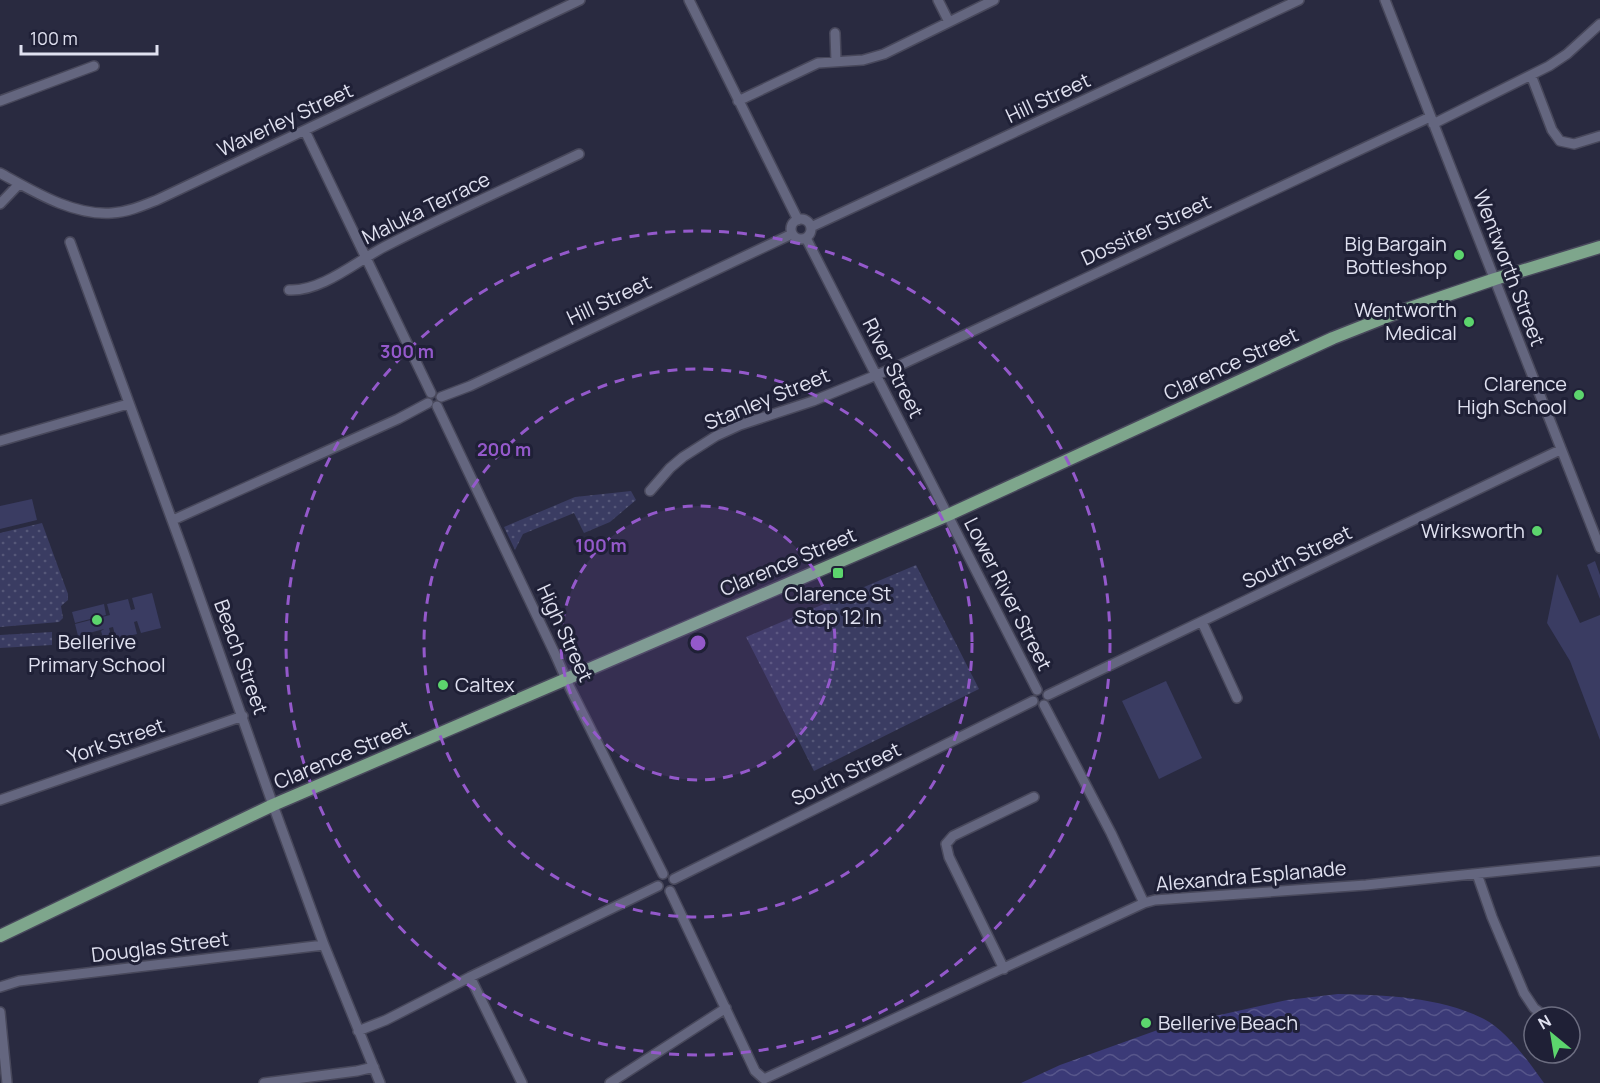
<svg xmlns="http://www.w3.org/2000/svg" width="1600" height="1083" viewBox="0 0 1600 1083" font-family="Manrope,sans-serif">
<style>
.green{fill:#3a3c62}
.park{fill:url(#park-dots)}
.water{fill:url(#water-waves)}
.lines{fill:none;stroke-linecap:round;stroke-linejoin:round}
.minor-casing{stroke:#48485b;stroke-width:12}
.major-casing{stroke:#48485b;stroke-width:15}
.minor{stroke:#64667f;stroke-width:9}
.major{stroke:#7ea68c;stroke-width:12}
.ring{fill:none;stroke:#9459cb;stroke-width:3;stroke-dasharray:10 8}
.poi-dot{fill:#5cd56d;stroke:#1f2036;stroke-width:2}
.labels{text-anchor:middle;stroke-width:6;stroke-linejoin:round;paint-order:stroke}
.street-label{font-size:20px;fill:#e0e1f0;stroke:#1f2036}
.poi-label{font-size:20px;fill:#e0e1f0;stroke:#1f2036;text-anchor:end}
.centre{fill:#9459cb;stroke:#1f2036;stroke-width:3}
.ring-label{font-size:18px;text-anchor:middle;font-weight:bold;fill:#9459cb;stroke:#1f2036;stroke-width:6;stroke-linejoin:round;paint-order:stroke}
</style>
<defs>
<pattern id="park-dots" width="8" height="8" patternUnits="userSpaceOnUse" patternTransform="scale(1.5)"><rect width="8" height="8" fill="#3a3c62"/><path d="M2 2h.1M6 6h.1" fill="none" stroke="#565879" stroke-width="1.8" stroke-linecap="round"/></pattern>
<pattern id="water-waves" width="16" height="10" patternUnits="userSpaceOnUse" patternTransform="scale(1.5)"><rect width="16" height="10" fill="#3b3a77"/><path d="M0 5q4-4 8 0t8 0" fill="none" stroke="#57568b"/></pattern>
</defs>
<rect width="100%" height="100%" fill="#292a40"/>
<!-- green -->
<path class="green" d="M32 499 37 520 0 529V506Z
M1595 561 1600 575V599L1587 565Z
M1557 574 1580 623 1600 615V740L1570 661 1547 623Z
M152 593 161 628 141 633 137 621 134 622 137 634 116 639 113 627 109 628 112 639 104 641 101 631 104 629 78 636 75 624 110 615 107 604 128 599 131 610 135 609 132 598Z
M104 604 106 615 75 623 72 612Z
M1166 681 1202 758 1159 779 1122 701Z"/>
<!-- park -->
<path class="park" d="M631 491 636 500 610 522 584 533 574 513 523 534 515 550 504 527 575 497Z
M42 523 68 594V600L61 606 63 618 59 622 0 627V533Z
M916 565 979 689 814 771 746 637Z
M52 632V645L0 648V635Z"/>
<!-- water -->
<path class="water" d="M1338 994C1385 995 1441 997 1484 1019 1507 1031 1529 1062 1544 1083H1021L1060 1065 1166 1027 1287 1000Z"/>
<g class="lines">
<defs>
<path id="minor" d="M689 0 798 220
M938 0 949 22
M1385 0 1600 548
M835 33 836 61
M1531 75 1552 130 1560 141 1574 144 1600 136
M0 101 94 66
M738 101 818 63 863 60 884 54 994 0
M1433 124 1549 66 1567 54 1600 24
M305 131 431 393
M0 173C33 191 73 216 112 213 128 212 142 206 157 200L580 0
M0 204 19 184
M791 229a10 10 0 1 1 20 0a10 10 0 1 1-20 0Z
M811 227 1299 0
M806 238 1037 690
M70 242 184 553 273 805 324 945 380 1083
M289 290C321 292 357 261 384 247 448 214 514 185 579 154
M441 397 470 386 792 234
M437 406 555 654 570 688 663 874
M0 441 128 404
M650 491 670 468 683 457 716 436 740 425 813 401 896 367 1430 117
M173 520 398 419 428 403
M1202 622 1237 698
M1048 695 1560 450
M1044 705 1111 833 1144 903
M0 800 243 716
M1477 874 1492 917 1524 993 1534 1008 1546 1017
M674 879 1033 701
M670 891 755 1071 764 1079 1144 903 1155 900 1366 885 1600 861
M1004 969 949 857 946 844 953 836 1034 797
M470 977 522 1083
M0 987 19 981 324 945
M0 1012 7 1083
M358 1031 386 1020 470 977 658 886
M264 1083 357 1071 374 1067
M610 1083 726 1008"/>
<path id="major" d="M0 936 273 805 948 515 1333 338 1404 310 1495 279 1600 247"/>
</defs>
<!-- minor casing -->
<use href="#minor" class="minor-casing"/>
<!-- major casing -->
<use href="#major" class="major-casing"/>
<!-- minor -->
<use href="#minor" class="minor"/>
<!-- major -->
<use href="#major" class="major"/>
</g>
<!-- distance rings -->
<circle cx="698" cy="643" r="137" fill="#9459cb" fill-opacity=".12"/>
<g class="ring">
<circle cx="698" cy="643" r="137"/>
<circle cx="698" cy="643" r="274"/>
<circle cx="698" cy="643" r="412"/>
</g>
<!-- markers -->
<g class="poi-dot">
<circle cx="1459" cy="255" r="6"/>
<circle cx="1469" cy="322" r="6"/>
<circle cx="1579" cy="395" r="6"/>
<circle cx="1537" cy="531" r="6"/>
<rect x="832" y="567" width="12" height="12" rx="3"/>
<circle cx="97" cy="620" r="6"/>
<circle cx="443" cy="685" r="6"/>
<circle cx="1146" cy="1023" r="6"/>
</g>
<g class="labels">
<!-- street labels -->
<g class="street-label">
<text transform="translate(1048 98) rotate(-25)" y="7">Hill Street</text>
<text transform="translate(285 120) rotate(-25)" y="7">Waverley Street</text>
<text transform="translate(426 208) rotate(-26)" y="7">Maluka Terrace</text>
<text transform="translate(1146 230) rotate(-25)" y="7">Dossiter Street</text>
<text transform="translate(1509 268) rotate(69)" y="7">Wentworth Street</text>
<text transform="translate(609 300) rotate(-25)" y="7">Hill Street</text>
<text transform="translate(1231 364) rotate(-25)" y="7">Clarence Street</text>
<text transform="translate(893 368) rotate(63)" y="7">River Street</text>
<text transform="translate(767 399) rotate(-22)" y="7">Stanley Street</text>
<text transform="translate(1297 557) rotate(-26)" y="7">South Street</text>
<text transform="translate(788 562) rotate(-23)" y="7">Clarence Street</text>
<text transform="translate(1008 594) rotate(63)" y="7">Lower River Street</text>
<text transform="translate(565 633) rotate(65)" y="7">High Street</text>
<text transform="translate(241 657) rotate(70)" y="7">Beach Street</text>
<text transform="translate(116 741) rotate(-19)" y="7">York Street</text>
<text transform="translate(342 755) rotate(-23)" y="7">Clarence Street</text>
<text transform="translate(846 774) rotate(-26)" y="7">South Street</text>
<text transform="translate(1251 876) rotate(-5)" y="7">Alexandra Esplanade</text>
<text transform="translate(160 947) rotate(-7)" y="7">Douglas Street</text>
</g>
<!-- poi labels -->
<g class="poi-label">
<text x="1447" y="251">Big Bargain<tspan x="1447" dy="23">Bottleshop</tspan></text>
<text x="1457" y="317">Wentworth<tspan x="1457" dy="23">Medical</tspan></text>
<text x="1567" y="391">Clarence<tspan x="1567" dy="23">High School</tspan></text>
<text x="1525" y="538">Wirksworth</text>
<text x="838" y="601" text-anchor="middle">Clarence St<tspan x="838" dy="23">Stop 12 In</tspan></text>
<text x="97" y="649" text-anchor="middle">Bellerive<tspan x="97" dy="23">Primary School</tspan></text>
<text x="455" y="692" text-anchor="start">Caltex</text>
<text x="1158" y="1030" text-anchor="start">Bellerive Beach</text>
</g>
</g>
<circle cx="698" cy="643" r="9" class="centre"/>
<g class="ring-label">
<text x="407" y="358">300 m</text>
<text x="504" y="456">200 m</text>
<text x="601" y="552">100 m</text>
</g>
<!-- north arrow -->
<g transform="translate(1552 1035) rotate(330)"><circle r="28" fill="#1f2036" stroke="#6c6d80" stroke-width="1.5"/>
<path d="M0-4.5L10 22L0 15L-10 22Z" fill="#5cd56d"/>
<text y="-9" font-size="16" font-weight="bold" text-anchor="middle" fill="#e0e1f0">N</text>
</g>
<!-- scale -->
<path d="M21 45v9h136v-9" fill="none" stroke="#e0e1f0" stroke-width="3"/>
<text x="30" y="45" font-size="18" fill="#e0e1f0" stroke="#1f2036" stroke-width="4.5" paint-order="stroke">100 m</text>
</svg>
